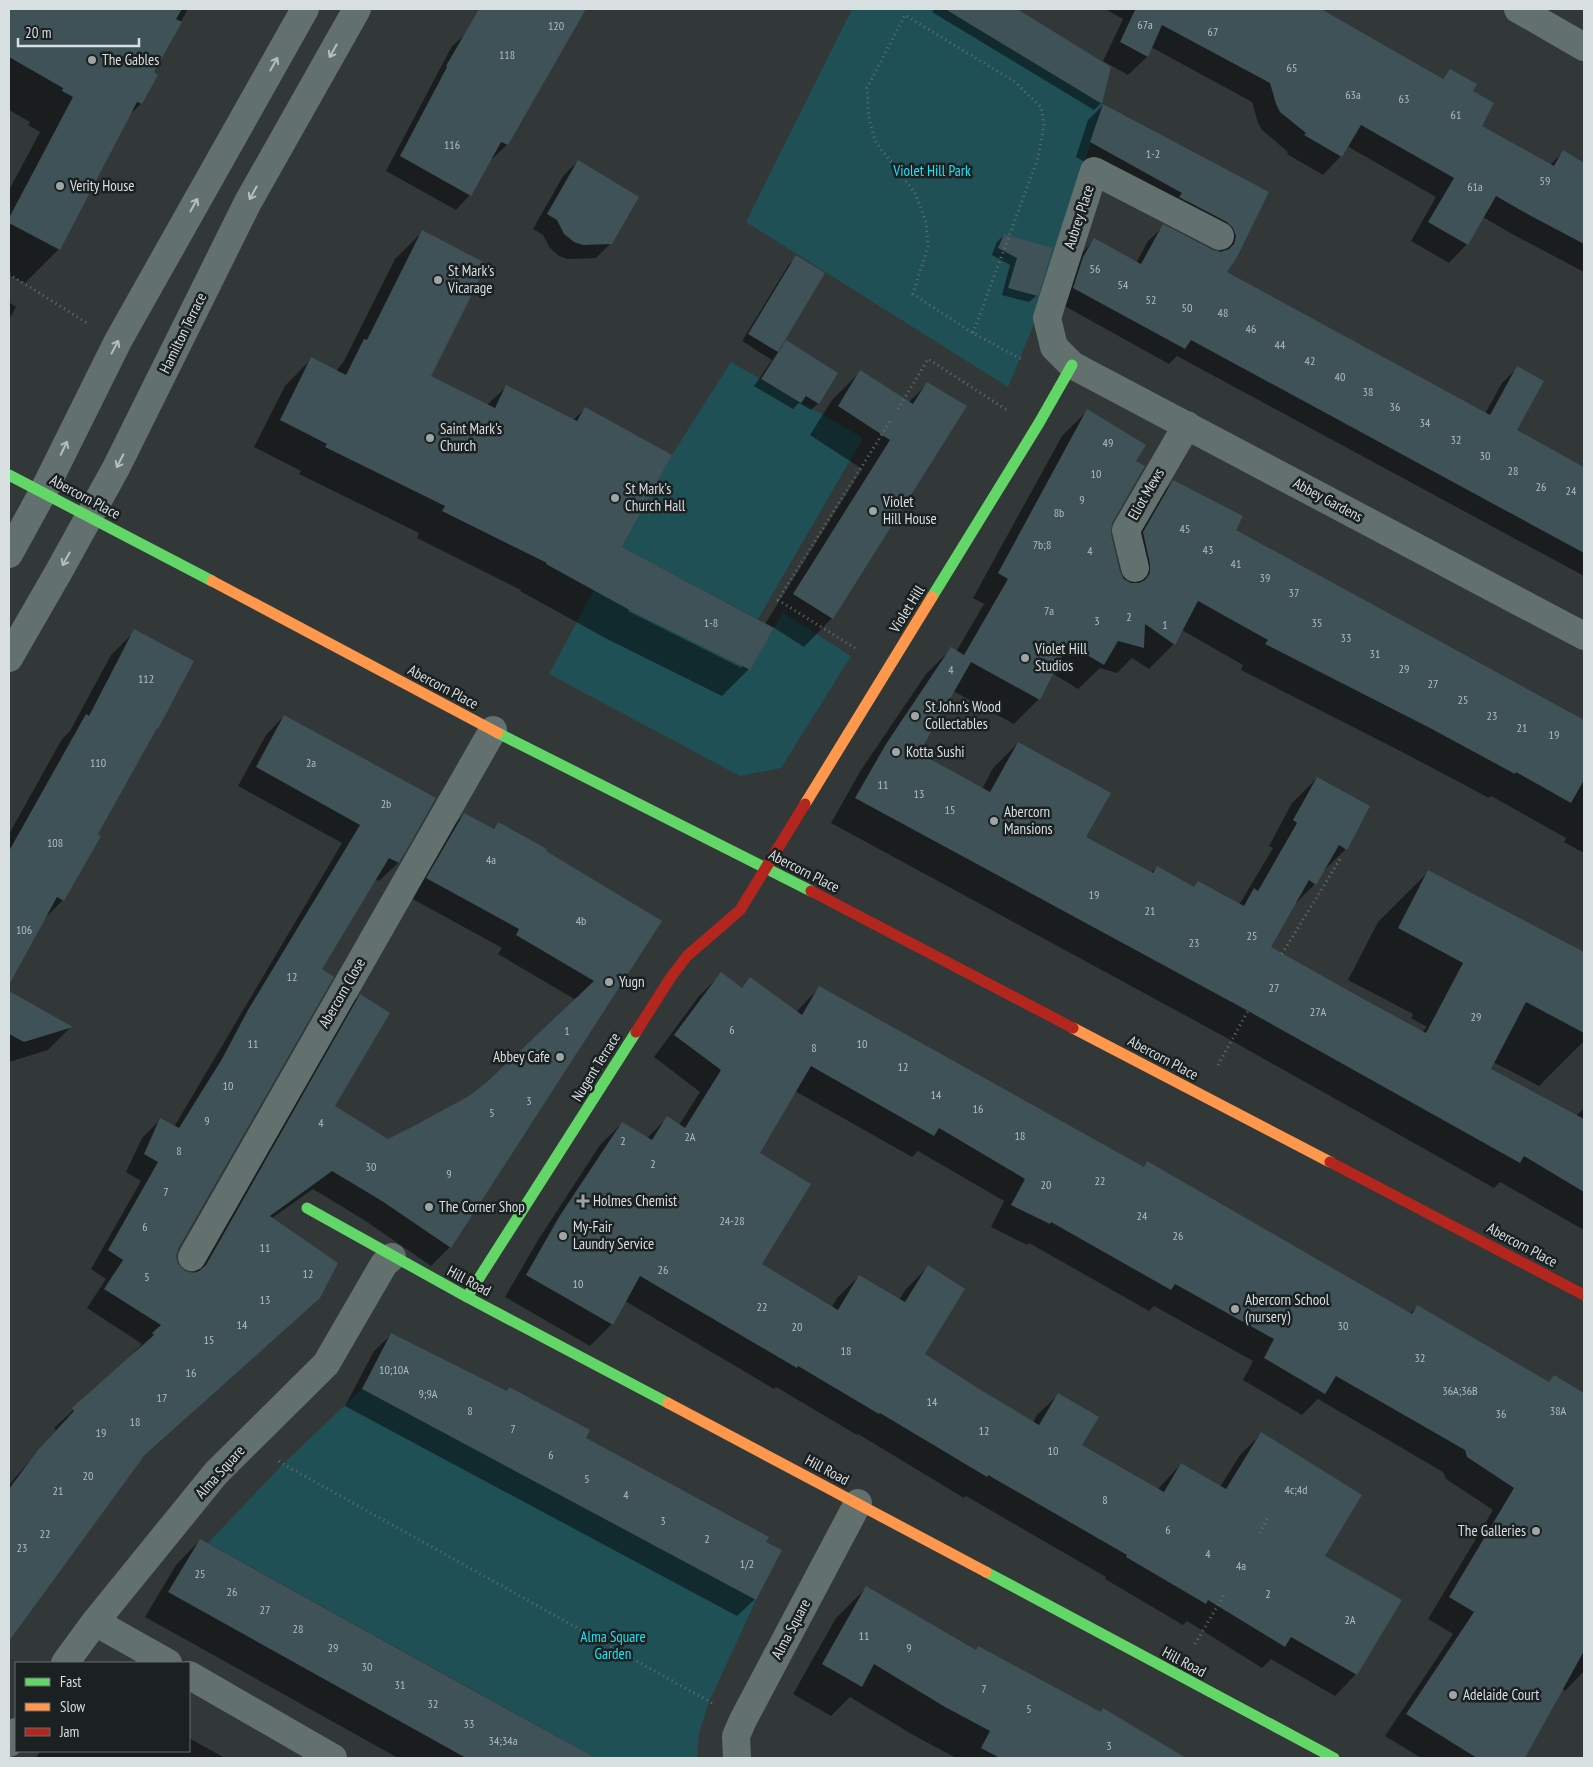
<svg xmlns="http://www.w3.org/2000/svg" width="1593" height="1767" viewBox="0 0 1593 1767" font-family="'PT Sans Narrow',sans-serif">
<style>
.green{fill:#1f5055}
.shadow{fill:#0007;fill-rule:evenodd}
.building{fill:#3e5257}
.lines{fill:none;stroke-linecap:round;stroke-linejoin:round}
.path{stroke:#656e6e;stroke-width:3;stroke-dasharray:1 4;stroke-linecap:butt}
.street{stroke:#62706e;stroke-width:28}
.fast{stroke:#63d668;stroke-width:11}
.slow{stroke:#ff974d;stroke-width:11}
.jam{stroke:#b3261e;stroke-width:11}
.oneway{stroke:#b5bebe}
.poi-dot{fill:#9ea5a5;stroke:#1b2021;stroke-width:2}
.labels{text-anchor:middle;stroke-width:5;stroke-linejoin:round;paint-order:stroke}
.number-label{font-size:12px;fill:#b2bcbe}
.poi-label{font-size:15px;fill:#d8dfe0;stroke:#1b2021;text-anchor:start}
.park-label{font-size:15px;fill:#13e7fa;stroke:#1b2021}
.street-label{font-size:15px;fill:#d8dfe0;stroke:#1b2021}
</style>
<rect width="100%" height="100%" fill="#323838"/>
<!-- green -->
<path class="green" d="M852 9H945L1102 104 1043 302 1008 387 746 222Z
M731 362 863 438 758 619 622 547 672 455Z
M594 590 749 670 783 613 851 656 781 768 740 776 549 674Z
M362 1389 756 1600 709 1702 699 1733 697 1758H596L208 1543 283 1464Z"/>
<!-- shadow -->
<path class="shadow" d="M9 9H33L39 12 42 9H82L84 10 83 9H188L152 73 156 75 141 104 129 115 59 249 25 283 9 275V190L40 132 28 125 30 122 9 110Z
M481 9H584L507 145 492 159 490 158 470 195 456 210 386 171 452 46 468 32Z
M934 9H1015L1110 68 1101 103 1094 110 932 12Z
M1105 9H1307L1442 79 1451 71 1472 92 1480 127 1550 165 1563 152 1582 163 1584 161V272L1512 234 1483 217 1467 244 1449 263 1411 241 1436 197 1347 146 1341 156 1323 175 1287 154 1288 152 1262 130 1258 123 1252 102 1151 47 1147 57 1128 75 1103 61 1123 19Z
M1103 105 1268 193 1226 272 1485 414 1502 383 1517 368 1516 430 1584 467V576L1177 356 1169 364 1059 303 1080 255 1095 239 1136 263 1148 241 1164 226 1212 251 1220 253 1218 242 1167 208 1076 157 1088 120Z
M578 161 611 243 596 258 568 259 559 256 550 248 543 235 533 229 563 176Z
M422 232 430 377 487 405 506 387 573 420 585 409 620 547 765 624 862 469 810 435 832 400 860 372 908 403 928 383 832 618 804 647 773 627 749 669 722 696 607 639 520 591 521 590 417 538 419 533 299 474 301 471 254 447 285 386 311 359 336 371 344 361 395 259ZM629 608 742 665V668L628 611Z
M1004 235 1051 249 1037 295 1029 302 1002 295 1010 265 992 255 997 242Z
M797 257 781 347 786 342 818 403 811 410 799 403 793 409 754 386 772 360 742 341 789 264Z
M9 302 16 307 9 320Z
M1087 411 1135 462 1111 522 1109 533 1119 573 1123 578 1118 558 1148 507 1173 482 1234 530 1584 721V853L1564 842 1566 838 1491 796 1489 798 1404 753 1241 670 1243 665 1182 630 1174 644 1149 669 1132 658 1117 673 1100 668 1078 689 1052 673 1039 699 1014 724 953 691 917 754 982 789 993 768 1018 743 1085 838 1151 873 1157 867 1193 888 1198 882 1239 905 1273 848 1269 846 1292 803 1317 778 1346 849 1320 874 1315 884 1293 906 1269 947 1422 1032 1427 1027 1411 1018 1413 1014 1348 980 1378 922 1429 871 1584 953V1041L1539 1086 1493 1062 1489 1069 1576 1116 1584 1108V1230L1500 1182 1494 1188 1225 1037 831 823 861 770 926 674 951 649 956 652 984 604 973 598 1062 436Z
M135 631 193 662 157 728 153 732 96 835 63 900 42 921 9 982V834L62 739 70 731 111 655Z
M284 716 435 798 398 863 379 881 375 879 320 970 177 1249 175 1257 177 1265 184 1272 194 1274 342 1014 360 995 333 1107 388 1140 470 1097 488 1083 576 1000 498 954 502 948 409 897 446 833 464 814 493 829 498 823 661 921 450 1247 431 1266 364 1220 313 1189 272 1218 299 1316 139 1461 9 1638V1485L56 1430 54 1428 135 1353 134 1352 142 1344 87 1308 106 1279 91 1269 141 1181 126 1172 142 1138 160 1120 174 1127 342 843 238 786 266 735Z
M721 974 741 989 751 979 796 1012 819 988 1143 1167 1147 1163 1410 1314 1417 1306 1548 1383 1554 1376 1584 1394V1671L1565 1691 1562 1689 1523 1758H1421L1385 1736 1453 1634 1428 1619 1493 1510 1446 1479 1443 1472 1318 1399 1302 1415 1243 1380 1253 1361 1154 1306 1149 1311 1029 1243 1027 1245 991 1227 1004 1201 918 1151 912 1157 795 1091 759 1153 760 1265 832 1307 837 1298 859 1276 899 1300 906 1289 928 1267 924 1355 1033 1423 1036 1416 1058 1395 1081 1445 1158 1489 1181 1464 1220 1487 1240 1455 1261 1434 1323 1556 1356 1674 1335 1696 1271 1659 1262 1668 1187 1621 1183 1625 1105 1579 1106 1577 966 1496 964 1498 858 1434 857 1435 776 1387 774 1389 625 1301 612 1324 590 1346 505 1297 538 1240 600 1145 622 1123 647 1138 667 1118 679 1125 700 1092 654 1057 699 996Z
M9 992 71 1027 48 1050 9 1062Z
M392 1334 506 1392 509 1388 584 1438 765 1543 755 1599 737 1616 345 1406 374 1351Z
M200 1540 593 1758H398L145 1617 176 1565Z
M866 1588 975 1651 978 1648 1100 1713 1104 1710 1182 1758H956L915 1736 850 1697 831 1716 793 1694 836 1618Z
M189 1738 225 1758H36L40 1751H189Z"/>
<!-- building -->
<path class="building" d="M9 9H182L176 19 182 22 154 72 158 75 142 104 137 102 60 250 9 223V218L73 97 62 91 63 88 9 57Z
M479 9H586L508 145 501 142 471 196 400 156 447 67 446 66Z
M945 9H1017L1111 67 1102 104Z
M1132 9H1321L1443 79 1450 69 1477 84 1473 91 1494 103 1482 126 1554 166 1563 150 1584 163V244L1531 216 1496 196 1468 245 1428 222 1454 178 1361 125 1342 157 1304 135 1306 133 1280 112 1276 104 1270 83 1162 25 1148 57 1120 42 1135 10Z
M1103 104 1269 192 1236 259 1227 272 1490 415 1517 366 1544 381 1517 430 1584 467V553L1191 340 1185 349 1073 288 1083 257 1094 238 1141 264 1163 224 1213 250 1220 252 1229 249 1234 244 1236 236 1233 228 1227 222 1179 197 1182 193 1090 142Z
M578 160 639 197 612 244 583 245 574 242 564 234 557 220 547 214Z
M422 230 487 264 431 376 495 408 506 385 577 421 585 407 672 455 622 547 774 628 750 670 635 613 546 564 547 563 442 511 445 506 325 447 327 444 280 420 311 357 346 375 364 339 367 340Z
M1004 234 1053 248 1038 296 1008 288 1017 258 998 248Z
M796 255 825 273 778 352 748 334Z
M786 340 838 373 819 404 806 396 801 403 761 379Z
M860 370 913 404 927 382 967 406 833 619 793 594 890 440 838 406Z
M1087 409 1146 445 1136 461 1145 466 1112 523 1111 534 1120 572 1124 579 1131 583H1139L1145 580 1150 573V564L1143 532 1173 480 1243 516 1236 530 1584 720V780L1571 803 1516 772 1515 774 1430 728 1265 644 1268 640 1198 601 1175 645 1145 624 1144 648 1118 641 1104 665 1068 644 1040 700 971 662 919 753 990 792 1018 742 1111 793 1086 837 1153 873 1157 866 1194 887 1198 881 1244 906 1254 888 1258 891 1297 823 1293 820 1317 777 1370 806 1347 850 1339 845 1316 885 1309 880 1271 947 1358 996 1426 1033 1463 963 1398 928 1428 870 1584 952V1033L1526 1002 1491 1069 1584 1119V1192L1524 1156 1520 1163 1250 1012 855 798 886 744 951 647 964 655 1008 579 998 573Z
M134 629 194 661 158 729 157 728 98 834 101 836 64 901 57 897 9 985V851L86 714 89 716Z
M284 715 436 798 399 863 389 858 322 969 334 977 178 1249 176 1257 178 1264 185 1271 193 1273 199 1271 206 1265 360 994 390 1013 335 1106 388 1139 410 1128 469 1096 487 1082 594 981 516 935 519 929 426 878 464 813 494 829 498 822 547 849 546 851 662 921 451 1248 382 1201 332 1171 270 1216 338 1263 320 1298 144 1456 9 1641V1489L38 1450 74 1411 72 1408 154 1335 152 1333 161 1325 104 1289 123 1260 108 1250 158 1162 144 1154 160 1118 179 1128 222 1059 248 1010 360 825 256 767Z
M721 972 742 988 750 977 802 1015 819 986 1144 1167 1147 1161 1412 1314 1417 1305 1549 1382 1554 1375 1584 1393V1651L1525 1758H1477L1406 1714 1474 1612 1449 1597 1514 1488 1467 1457 1465 1450 1336 1376 1325 1394 1264 1358 1274 1339 1175 1284 1171 1290 1051 1222 1050 1224 1011 1205 1025 1179 939 1128 934 1136 811 1066 760 1153 811 1184 762 1264 838 1310 859 1275 905 1302 928 1265 965 1289 925 1354 976 1387 1039 1425 1058 1393 1099 1417 1082 1445 1164 1492 1181 1463 1226 1489 1261 1432 1362 1495 1325 1556 1402 1600 1357 1675 1291 1637 1285 1647 1208 1600 1206 1604 1126 1557 1127 1555 988 1475 987 1477 880 1413 879 1414 798 1366 797 1368 640 1276 613 1325 526 1275 559 1217 622 1122 652 1140 667 1116 685 1128 721 1070 674 1035Z
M9 991 73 1027 24 1042 9 1034Z
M391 1333 507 1391 509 1387 590 1430 586 1438 769 1537 766 1542 782 1550 756 1600 362 1389Z
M200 1539 465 1686 596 1758H466L168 1592Z
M866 1586 976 1650 978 1646 1101 1712 1103 1708 1186 1758H1000L981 1748 990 1731 945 1707 874 1664 862 1687 822 1664Z"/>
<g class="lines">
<!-- path -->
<path class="path" d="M9 274 87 323
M973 333 1038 158 1044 124 1041 107 1015 82 905 15 867 88 869 119 875 141 915 193 926 222 928 246 913 294 973 333 1021 359
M898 409 928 359 1007 410
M855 648 778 600 891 420
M1282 954 1342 856
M1218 1065 1248 1011
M279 1461 283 1464 712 1703
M1260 1533 1269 1515
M1195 1644 1224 1595"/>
<!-- street -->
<path class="street" d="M1518 9 1584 47
M1220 236 1094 171 1047 318 1054 347 1072 365 1584 636
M9 554 43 492 118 341 305 9
M1135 568 1126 530 1187 425
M9 658 58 573 116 468 248 202 357 9
M192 1257 493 730
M95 1622 168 1663
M65 1663 95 1622 216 1473 326 1364 384 1264 392 1257
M189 1675 333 1758
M9 1743 16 1732
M737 1758 736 1736 743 1720 858 1503"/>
<!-- fast -->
<path class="fast" d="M9 475 212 581
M932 597 1039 423 1072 365
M498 733 811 891
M307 1208 467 1297 668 1403
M467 1297 636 1032
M986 1572 1334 1758"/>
<!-- slow -->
<path class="slow" d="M212 581 498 733
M805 804 932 597
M1073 1028 1330 1162
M668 1403 986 1572"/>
<!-- jam -->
<path class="jam" d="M811 891 1073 1028
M636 1032 671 977 687 956 740 910 805 804
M1330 1162 1584 1295"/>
</g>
<!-- one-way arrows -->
<defs><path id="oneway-shaft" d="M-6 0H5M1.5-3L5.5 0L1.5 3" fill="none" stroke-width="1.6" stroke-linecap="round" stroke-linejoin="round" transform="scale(1.25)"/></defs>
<g class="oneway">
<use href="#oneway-shaft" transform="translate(333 51) rotate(119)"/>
<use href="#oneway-shaft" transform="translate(274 64) rotate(-61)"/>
<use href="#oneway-shaft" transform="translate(253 193) rotate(119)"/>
<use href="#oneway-shaft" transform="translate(194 205) rotate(-61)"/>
<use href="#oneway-shaft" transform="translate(115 347) rotate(-62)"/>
<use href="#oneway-shaft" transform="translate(64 448) rotate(-64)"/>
<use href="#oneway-shaft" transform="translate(120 461) rotate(117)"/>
<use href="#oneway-shaft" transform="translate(66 559) rotate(119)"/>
</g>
<!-- markers -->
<g class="poi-dot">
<circle cx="92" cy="60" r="5"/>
<circle cx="60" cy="186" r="5"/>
<circle cx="438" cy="280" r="5"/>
<circle cx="430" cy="438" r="5"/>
<circle cx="615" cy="498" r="5"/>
<circle cx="873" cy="511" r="5"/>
<circle cx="1025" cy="658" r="5"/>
<circle cx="915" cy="716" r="5"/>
<circle cx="896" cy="752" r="5"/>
<circle cx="994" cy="821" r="5"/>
<circle cx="609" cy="982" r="5"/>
<circle cx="560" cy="1057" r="5"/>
<path d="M580.5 1193.5h5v5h5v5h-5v5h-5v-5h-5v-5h5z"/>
<circle cx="429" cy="1207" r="5"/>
<circle cx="563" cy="1236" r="5"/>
<circle cx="1235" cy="1309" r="5"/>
<circle cx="1536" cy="1531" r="5"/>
<circle cx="1453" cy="1695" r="5"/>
</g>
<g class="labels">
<!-- number labels -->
<g class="number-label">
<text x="1145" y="29">67a</text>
<text x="556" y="30">120</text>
<text x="1213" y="36">67</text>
<text x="507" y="59">118</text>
<text x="1292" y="72">65</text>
<text x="1353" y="99">63a</text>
<text x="1404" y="103">63</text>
<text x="1456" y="119">61</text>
<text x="452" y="149">116</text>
<text x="1153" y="158">1-2</text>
<text x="1545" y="185">59</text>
<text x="1475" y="191">61a</text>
<text x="1095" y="273">56</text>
<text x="1123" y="289">54</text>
<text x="1151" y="304">52</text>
<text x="1187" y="312">50</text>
<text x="1223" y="317">48</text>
<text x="1251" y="333">46</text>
<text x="1280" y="349">44</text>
<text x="1310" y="365">42</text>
<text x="1340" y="381">40</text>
<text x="1368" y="396">38</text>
<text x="1395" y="411">36</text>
<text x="1425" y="427">34</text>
<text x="1456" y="444">32</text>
<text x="1108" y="447">49</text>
<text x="1485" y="460">30</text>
<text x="1513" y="475">28</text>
<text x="1096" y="478">10</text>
<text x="1541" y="491">26</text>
<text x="1571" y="495">24</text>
<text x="1082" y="504">9</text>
<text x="1059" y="517">8b</text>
<text x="1185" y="533">45</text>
<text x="1042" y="549">7b;8</text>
<text x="1208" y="554">43</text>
<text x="1090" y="555">4</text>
<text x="1236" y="568">41</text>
<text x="1265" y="582">39</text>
<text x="1294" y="597">37</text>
<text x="1049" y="615">7a</text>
<text x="1129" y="621">2</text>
<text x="1097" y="625">3</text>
<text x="711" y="627">1-8</text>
<text x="1317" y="627">35</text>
<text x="1165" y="629">1</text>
<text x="1346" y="642">33</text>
<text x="1375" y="658">31</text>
<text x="1404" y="673">29</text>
<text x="951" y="674">4</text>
<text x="146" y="683">112</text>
<text x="1433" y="688">27</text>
<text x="1463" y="704">25</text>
<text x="1492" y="720">23</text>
<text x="1522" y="732">21</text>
<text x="1554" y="739">19</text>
<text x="98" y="767">110</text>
<text x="311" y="767">2a</text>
<text x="883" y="789">11</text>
<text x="919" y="798">13</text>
<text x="386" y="808">2b</text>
<text x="950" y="814">15</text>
<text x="55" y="847">108</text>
<text x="491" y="864">4a</text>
<text x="1094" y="899">19</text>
<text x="1150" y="915">21</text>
<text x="581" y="925">4b</text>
<text x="24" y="934">106</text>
<text x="1252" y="940">25</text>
<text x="1194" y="947">23</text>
<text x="292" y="981">12</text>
<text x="1274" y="992">27</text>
<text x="1318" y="1016">27A</text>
<text x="1476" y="1021">29</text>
<text x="732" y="1034">6</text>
<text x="567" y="1035">1</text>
<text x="253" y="1048">11</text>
<text x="862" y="1048">10</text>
<text x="814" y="1052">8</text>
<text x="903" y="1071">12</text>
<text x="228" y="1090">10</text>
<text x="936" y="1099">14</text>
<text x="529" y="1105">3</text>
<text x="978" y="1113">16</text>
<text x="492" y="1117">5</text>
<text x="207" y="1125">9</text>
<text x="321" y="1127">4</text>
<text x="1020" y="1140">18</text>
<text x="690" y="1141">2A</text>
<text x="623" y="1145">2</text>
<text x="179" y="1155">8</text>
<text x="653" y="1168">2</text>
<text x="371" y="1171">30</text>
<text x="449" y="1178">9</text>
<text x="1100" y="1185">22</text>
<text x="1046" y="1189">20</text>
<text x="166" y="1196">7</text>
<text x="1142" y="1220">24</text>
<text x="732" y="1225">24-28</text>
<text x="145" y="1231">6</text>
<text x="1178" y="1240">26</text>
<text x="265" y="1252">11</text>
<text x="663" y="1274">26</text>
<text x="308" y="1278">12</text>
<text x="147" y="1281">5</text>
<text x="578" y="1288">10</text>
<text x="265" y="1304">13</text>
<text x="762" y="1311">22</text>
<text x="242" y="1329">14</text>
<text x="1343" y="1330">30</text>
<text x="797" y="1331">20</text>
<text x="209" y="1344">15</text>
<text x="846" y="1355">18</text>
<text x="1420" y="1362">32</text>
<text x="394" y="1374">10;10A</text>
<text x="191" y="1377">16</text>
<text x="1460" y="1395">36A;36B</text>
<text x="428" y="1398">9;9A</text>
<text x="162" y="1402">17</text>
<text x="932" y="1406">14</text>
<text x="470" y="1415">8</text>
<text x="1558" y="1415">38A</text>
<text x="1501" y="1418">36</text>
<text x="135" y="1426">18</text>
<text x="513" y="1433">7</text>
<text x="984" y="1435">12</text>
<text x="101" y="1437">19</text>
<text x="1053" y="1455">10</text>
<text x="551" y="1459">6</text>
<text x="88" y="1480">20</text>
<text x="587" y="1483">5</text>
<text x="1296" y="1494">4c;4d</text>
<text x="58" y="1495">21</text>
<text x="626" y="1499">4</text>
<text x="1105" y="1504">8</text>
<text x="663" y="1525">3</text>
<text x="1168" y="1534">6</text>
<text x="45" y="1538">22</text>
<text x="707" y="1543">2</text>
<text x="22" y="1552">23</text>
<text x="1208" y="1558">4</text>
<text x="747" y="1568">1/2</text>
<text x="1241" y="1570">4a</text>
<text x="200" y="1578">25</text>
<text x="232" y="1596">26</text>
<text x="1268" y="1598">2</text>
<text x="265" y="1614">27</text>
<text x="1350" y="1624">2A</text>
<text x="298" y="1633">28</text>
<text x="864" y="1640">11</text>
<text x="333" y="1652">29</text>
<text x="909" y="1652">9</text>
<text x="367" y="1671">30</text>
<text x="400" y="1689">31</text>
<text x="984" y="1693">7</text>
<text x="433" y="1708">32</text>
<text x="1029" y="1713">5</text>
<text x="469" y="1728">33</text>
<text x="503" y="1745">34;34a</text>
<text x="1109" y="1750">3</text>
</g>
<!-- poi labels -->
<g class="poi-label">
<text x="102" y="65">The Gables</text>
<text x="70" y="191">Verity House</text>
<text x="448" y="276">St Mark's<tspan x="448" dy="17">Vicarage</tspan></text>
<text x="440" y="434">Saint Mark's<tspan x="440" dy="17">Church</tspan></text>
<text x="625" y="494">St Mark's<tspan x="625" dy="17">Church Hall</tspan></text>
<text x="883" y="507">Violet<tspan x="883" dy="17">Hill House</tspan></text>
<text x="1035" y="654">Violet Hill<tspan x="1035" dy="17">Studios</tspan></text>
<text x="925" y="712">St John's Wood<tspan x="925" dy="17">Collectables</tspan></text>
<text x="906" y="757">Kotta Sushi</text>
<text x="1004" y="817">Abercorn<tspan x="1004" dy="17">Mansions</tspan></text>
<text x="619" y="987">Yugn</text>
<text x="550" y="1062" text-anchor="end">Abbey Cafe</text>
<text x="593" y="1206">Holmes Chemist</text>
<text x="439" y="1212">The Corner Shop</text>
<text x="573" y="1232">My-Fair<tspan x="573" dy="17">Laundry Service</tspan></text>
<text x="1245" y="1305">Abercorn School<tspan x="1245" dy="17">(nursery)</tspan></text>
<text x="1526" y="1536" text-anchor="end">The Galleries</text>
<text x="1463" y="1700">Adelaide Court</text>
</g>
<!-- park labels -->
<g class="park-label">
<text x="932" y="176">Violet Hill Park</text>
<text x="613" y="1642">Alma Square<tspan x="613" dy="17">Garden</tspan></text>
</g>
<!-- street labels -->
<g class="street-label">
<text transform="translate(1079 217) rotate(-72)" y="5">Aubrey Place</text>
<text transform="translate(183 333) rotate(-64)" y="5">Hamilton Terrace</text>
<text transform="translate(1146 494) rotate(-60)" y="5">Eliot Mews</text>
<text transform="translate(85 497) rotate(28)" y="5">Abercorn Place</text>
<text transform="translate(1328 500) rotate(28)" y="5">Abbey Gardens</text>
<text transform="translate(907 609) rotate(-58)" y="5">Violet Hill</text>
<text transform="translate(443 687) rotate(28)" y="5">Abercorn Place</text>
<text transform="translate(804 871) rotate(27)" y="5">Abercorn Place</text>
<text transform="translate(342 993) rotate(-60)" y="5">Abercorn Close</text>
<text transform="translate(1163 1058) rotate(28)" y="5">Abercorn Place</text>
<text transform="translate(596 1067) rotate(-58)" y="5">Nugent Terrace</text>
<text transform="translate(1522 1245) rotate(28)" y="5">Abercorn Place</text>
<text transform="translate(469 1281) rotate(28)" y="5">Hill Road</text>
<text transform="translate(827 1470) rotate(28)" y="5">Hill Road</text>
<text transform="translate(220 1472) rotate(-48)" y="5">Alma Square</text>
<text transform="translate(791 1629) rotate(-62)" y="5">Alma Square</text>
<text transform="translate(1184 1662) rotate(28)" y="5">Hill Road</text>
</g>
</g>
<!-- border -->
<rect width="1593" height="1767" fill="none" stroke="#d8dfe0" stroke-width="20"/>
<!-- legend -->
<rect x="15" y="1662" width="175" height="90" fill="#1b2021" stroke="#676c6d"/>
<rect x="25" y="1678" width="25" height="8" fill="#63d668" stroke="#676c6d"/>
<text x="60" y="1687" font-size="15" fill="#d8dfe0">Fast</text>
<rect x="25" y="1703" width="25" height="8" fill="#ff974d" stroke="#676c6d"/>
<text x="60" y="1712" font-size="15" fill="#d8dfe0">Slow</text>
<rect x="25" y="1728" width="25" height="8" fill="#b3261e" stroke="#676c6d"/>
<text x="60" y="1737" font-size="15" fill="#d8dfe0">Jam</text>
<!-- scale -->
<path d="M18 38v8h121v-8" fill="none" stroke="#d8dfe0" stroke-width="2.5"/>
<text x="25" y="38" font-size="15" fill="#d8dfe0" stroke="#1b2021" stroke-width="4" paint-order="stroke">20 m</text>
</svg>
